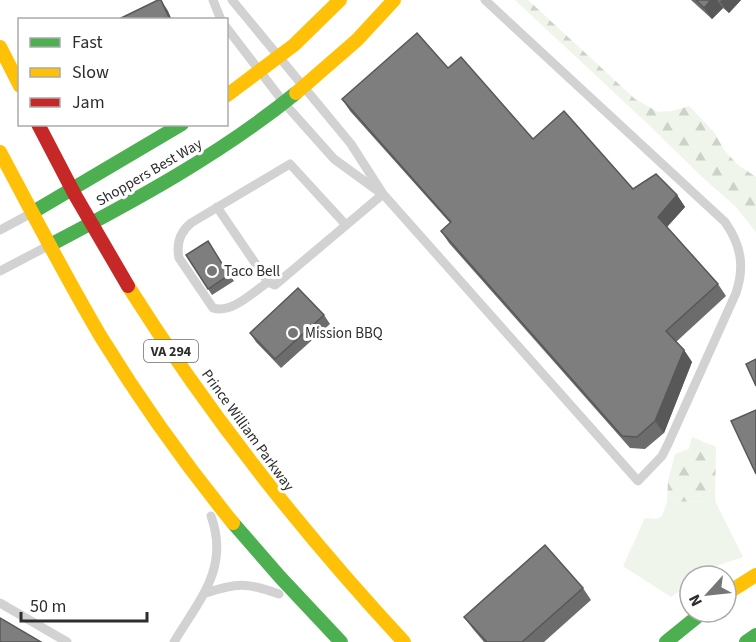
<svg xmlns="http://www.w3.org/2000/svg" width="756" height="642" viewBox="0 0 756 642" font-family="'Source Sans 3',sans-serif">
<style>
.green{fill:#eff5ea}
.forest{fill:url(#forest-firs)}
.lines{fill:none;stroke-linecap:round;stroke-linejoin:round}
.lane{stroke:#d2d2d2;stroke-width:9}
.fast{stroke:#4caf50;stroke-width:14}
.slow{stroke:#ffc107;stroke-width:14}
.jam{stroke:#c62828;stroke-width:14}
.wall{fill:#6c6c6c}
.shaded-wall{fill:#585858}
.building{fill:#7e7e7e;stroke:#585858;stroke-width:1.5}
.poi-dot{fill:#767676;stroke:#fff;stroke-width:2}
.labels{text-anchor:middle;stroke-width:6;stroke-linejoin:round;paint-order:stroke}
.shield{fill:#fff;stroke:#6c6c6c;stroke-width:1.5}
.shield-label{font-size:14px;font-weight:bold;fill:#2d2d2d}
.street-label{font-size:15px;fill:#2d2d2d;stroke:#fff}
.poi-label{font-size:15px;fill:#2d2d2d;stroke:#fff;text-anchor:start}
</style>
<defs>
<pattern id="forest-firs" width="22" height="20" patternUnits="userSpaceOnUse" patternTransform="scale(1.5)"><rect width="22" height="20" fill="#eff5ea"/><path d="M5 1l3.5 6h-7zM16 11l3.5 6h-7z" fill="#cdd2c9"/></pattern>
</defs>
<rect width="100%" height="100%" fill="#fff"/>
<!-- green -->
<path class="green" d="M715 501 743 557 716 566 700 576H690V583L671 597 623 566 645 518 657 519 662 516 667 502Z"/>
<!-- forest -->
<path class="forest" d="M515 0H528L635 99 658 112 672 111 689 106 714 132 724 150 738 165 756 177V232L735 206 701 176 651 127Z
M692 437 716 447 715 501 667 502 668 481 675 454 689 449Z"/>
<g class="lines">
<!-- lane -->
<path class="lane" d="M213 0 221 20
M232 0 351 144 383 194 638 481 662 456 668 444 736 293C745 266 741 245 725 222L485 0
M226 27 285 104 334 159 378 191
M217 207 268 282 275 285 383 194
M0 230 28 215
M0 271 46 247
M268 282C253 292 232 314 213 308L179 258C176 243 180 232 191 223L290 164 346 225
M206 593C238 582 248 583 279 594
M0 603 67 642
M174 642C199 600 230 568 211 516"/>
<!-- fast -->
<path class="fast" d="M33 212 182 124
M50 245C136 200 221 154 296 93
M233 523 280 577 341 642
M666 642 703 612
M746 642 756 635"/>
<!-- slow -->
<path class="slow" d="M0 47 20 86
M296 93 357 40 394 0
M226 96 294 45 340 0
M0 152C33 214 65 276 101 337 141 402 185 464 233 523
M128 286C210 416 300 530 404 642
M726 594 756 575"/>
<!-- jam -->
<path class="jam" d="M38 124 75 195 128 286"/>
</g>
<!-- wall -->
<path class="wall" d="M691 0H741L729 13 723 8 712 19Z
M448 68 533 139 633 189 677 195 685 207 667 227 718 284 726 296 676 342 684 350 692 362 664 433 645 449 630 448 449 243 441 231 450 223 350 111 342 99Z
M212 248 234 281 212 295 186 255Z
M324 315 330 324 281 368 256 342 250 333Z
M583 588 591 600 544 642H484L473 629 464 617Z"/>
<!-- shaded-wall -->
<path class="shaded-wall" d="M161 0 168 11 172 20H170Z
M711 0H717L723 8 712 19 704 8Z
M722 0H741L729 13 720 2Z
M677 195 685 207 666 228 658 217Z
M684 350 692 362 664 433 655 421Z"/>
<!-- building -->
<path class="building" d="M158 0H161L170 20H117Z
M696 0H711L704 8Z
M417 33 448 68 461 57 533 139 564 111 633 189 656 174 677 195 658 217 718 284 666 331 684 350 655 421 637 437 622 436 441 231 451 222 342 99Z
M208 241 229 275 208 289 186 255Z
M298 288 324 315 275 359 250 333Z
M756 359V386L746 364Z
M756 410V474L731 421Z
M545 545 583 588 522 642H487L464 617Z
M0 618 41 642H0Z"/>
<!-- markers -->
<g class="poi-dot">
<circle cx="212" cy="271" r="6"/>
<circle cx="293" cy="333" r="6"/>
</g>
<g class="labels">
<!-- shield labels -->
<rect class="shield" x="144" y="340" width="54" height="22" rx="4.5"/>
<g class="shield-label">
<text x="171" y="356">VA 294</text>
</g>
<!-- street labels -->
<g class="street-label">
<text transform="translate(149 172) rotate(-30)" y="5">Shoppers Best Way</text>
<text transform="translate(248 430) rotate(54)" y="5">Prince William Parkway</text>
</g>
<!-- poi labels -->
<g class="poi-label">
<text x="224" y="276">Taco Bell</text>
<text x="305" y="338">Mission BBQ</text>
</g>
</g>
<!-- legend -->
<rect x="18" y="18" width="210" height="108" fill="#ffffff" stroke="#ababab" stroke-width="1.5"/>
<rect x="30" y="38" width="30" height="9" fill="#4caf50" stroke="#ababab" stroke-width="1.5"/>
<text x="72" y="48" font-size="18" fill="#2d2d2d">Fast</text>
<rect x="30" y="68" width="30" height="9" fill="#ffc107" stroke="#ababab" stroke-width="1.5"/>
<text x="72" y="78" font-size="18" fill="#2d2d2d">Slow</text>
<rect x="30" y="98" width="30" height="9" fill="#c62828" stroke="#ababab" stroke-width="1.5"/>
<text x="72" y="108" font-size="18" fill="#2d2d2d">Jam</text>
<!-- north arrow -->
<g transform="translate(708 594) rotate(243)"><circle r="28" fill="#ffffff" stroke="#ababab" stroke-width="1.5"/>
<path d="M0-4.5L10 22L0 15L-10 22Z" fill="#767676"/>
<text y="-9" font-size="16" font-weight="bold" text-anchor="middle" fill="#2d2d2d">N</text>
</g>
<!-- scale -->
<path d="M21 612v9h126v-9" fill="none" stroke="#2d2d2d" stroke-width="3"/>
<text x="30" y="612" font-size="18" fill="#2d2d2d" stroke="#ffffff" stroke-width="4.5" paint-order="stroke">50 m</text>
</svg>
